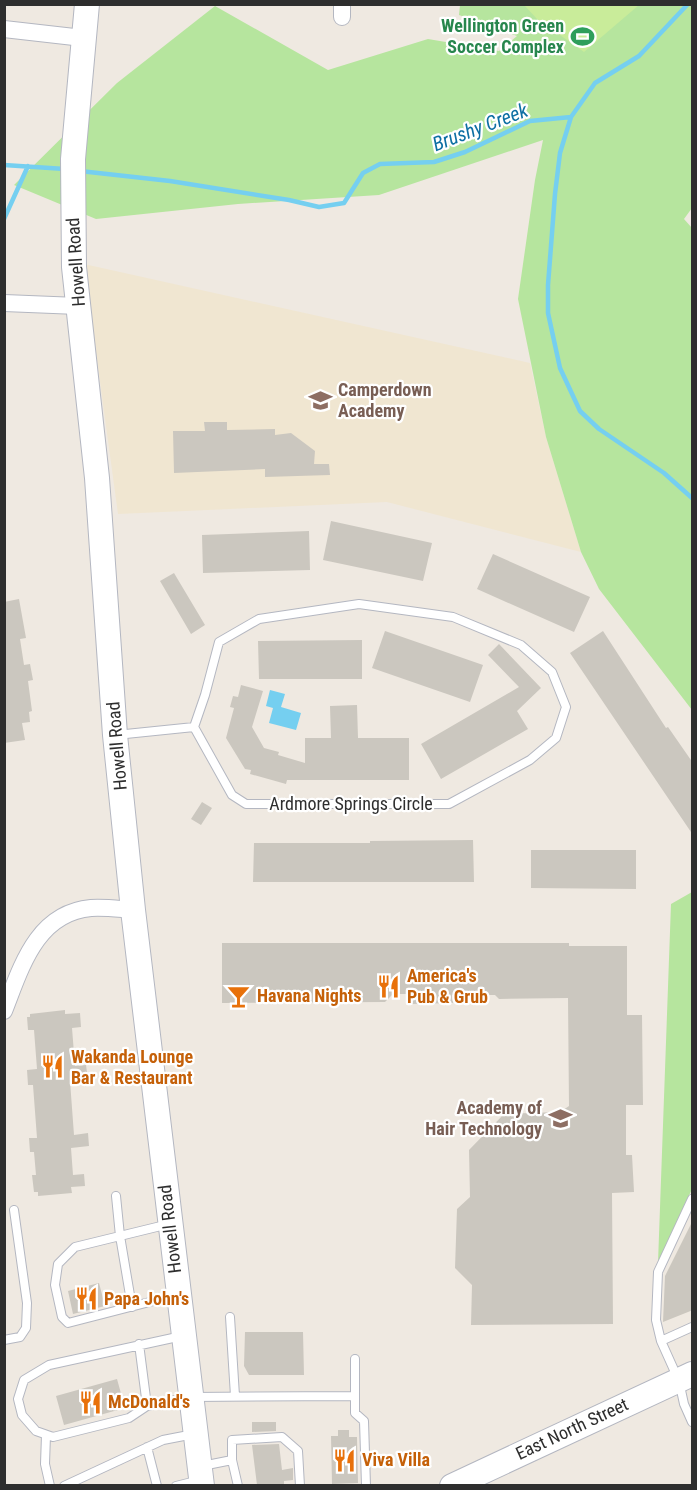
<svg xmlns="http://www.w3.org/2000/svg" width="697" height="1490" viewBox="0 0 697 1490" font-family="'Roboto Condensed',sans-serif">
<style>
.education{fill:#f0e6d1}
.green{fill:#b6e59e}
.pitch{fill:#c9ec9a}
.water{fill:#75cff0}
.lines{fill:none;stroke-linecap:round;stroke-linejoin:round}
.stream{stroke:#75cff0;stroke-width:4.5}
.building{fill:#cbc7bf}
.service-casing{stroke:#b4b7c1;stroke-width:10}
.minor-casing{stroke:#b4b7c1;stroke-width:18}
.secondary-casing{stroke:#b4b7c1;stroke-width:26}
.service{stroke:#fff;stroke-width:8}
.minor{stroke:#fff;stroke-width:16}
.secondary{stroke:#fff;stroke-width:24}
.labels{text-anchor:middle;stroke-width:4.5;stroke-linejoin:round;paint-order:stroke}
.leisure-label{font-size:18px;font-weight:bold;fill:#27864d;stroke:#fff;text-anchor:end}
.street-label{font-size:18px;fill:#2e2e2e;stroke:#fff}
.education-label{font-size:18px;font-weight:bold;fill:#785e54;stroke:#fff;text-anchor:start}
.food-label{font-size:18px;font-weight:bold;fill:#c56008;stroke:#fff;text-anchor:start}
.water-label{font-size:20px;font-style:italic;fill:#0d6fa3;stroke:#fff}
</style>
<rect width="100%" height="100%" fill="#efe9e1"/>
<!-- education -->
<path class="education" d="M84 264 530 363 546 437 581 552 387 502 118 514Z"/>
<!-- green -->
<path class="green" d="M460 5H692V208L684 219 692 228V710L599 589 581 552 546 437 518 299 535 180 543 140 379 195 238 204 96 219 14 185 117 83 215 6 328 70 428 39 499 51 517 36 459 15Z
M692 892V1189L658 1263 671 904Z"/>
<!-- pitch -->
<path class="pitch" d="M524 5H639L584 52 537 19Z"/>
<!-- water -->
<path class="water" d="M270 690 285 694 281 707 301 713 296 730 269 723 273 708 266 706Z"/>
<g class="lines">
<!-- stream -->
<path class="stream" d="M688 4 639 56 595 83 571 117 560 153 555 194 548 285V313L560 368 580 411 599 429 664 473 692 498
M4 165 65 169
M80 171 170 181 289 200 319 207 344 203 363 173 380 164 434 162 465 152 530 121 571 117
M4 219 28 166"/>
</g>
<!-- building -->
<path class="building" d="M204 422H227V430L275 429V435L291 433 315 451 314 464H329L330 475 265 477V469L174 473 173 431H205Z
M331 521 432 543 423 581 323 560Z
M309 531 310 570 203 573 202 535Z
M493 554 590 597 574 632 477 589Z
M174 573 205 625 191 634 160 581Z
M19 599 26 638 20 639 24 665 30 664 33 680 28 681 32 711 29 712 30 722 22 723 25 740 4 743V602Z
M385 631 483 665 470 702 372 668Z
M603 631 666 728 668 727 693 763V835L570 653Z
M362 640V679H259L258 641Z
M499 644 541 688 517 711 528 729 441 779 421 744 519 687 488 655Z
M241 685 263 691 252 727 264 748 279 752 278 755 305 763V738H331L330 706 357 705 358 738H409V780H287L286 784 250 774 251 770 245 769 226 738 234 708 230 707 233 696 238 697Z
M202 802 212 808 201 825 191 819Z
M473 840 474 882H253L254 843H370V841Z
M531 850H636V889L531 888Z
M222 943H569V946H627V1015H642L643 1105H626V1155H632L634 1192 612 1193 613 1324 471 1325 472 1285 455 1268 457 1209 470 1197 469 1150 504 1114 560 1112 569 1106 568 998 499 999 495 995H452L453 1003 412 1004V994H393L385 1002 222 1003Z
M65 1010V1014L80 1013 81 1027 72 1028 75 1066 86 1065 88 1080 70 1081 74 1135 88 1133 89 1146 71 1148 73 1175 84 1174 85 1186 71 1187 72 1193 38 1196V1192H34L32 1175H36L34 1152H30L29 1138H37L33 1085H28L27 1070 37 1069 34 1030H28L27 1017H30V1014Z
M693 1220V1310L663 1322 665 1276Z
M99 1283 105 1306 73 1314 68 1291Z
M245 1332H303L304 1375H249L244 1366Z
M117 1379 125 1408 64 1425 56 1396Z
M252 1422H276V1431L252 1432Z
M338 1430H349V1437H357L358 1483 332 1484 331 1436H338Z
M279 1444 282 1470 293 1468V1480L284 1481V1485H257L252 1445Z"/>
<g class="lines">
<defs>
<path id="service" d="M116 735 194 727 232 795 246 804H449L530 760 556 738 566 707 552 672 521 645 453 617 359 604 259 619 219 642 205 695 194 727
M116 1196 120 1236 132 1307
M169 1224 75 1247 58 1264 55 1285 62 1317 68 1323 177 1295
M230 1317 235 1396
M692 1327 661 1341 679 1381 684 1404 692 1422
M182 1336 49 1365 24 1380 18 1399 22 1415 36 1431 53 1437 129 1418 147 1406 190 1397 355 1396
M4 1340 20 1337 26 1328 27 1303 14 1210
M661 1341 656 1320 658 1272 692 1199
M139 1344 147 1406
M355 1359V1413L364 1421 366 1486
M46 1435 45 1464 50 1486
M147 1447 157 1486
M202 1466 232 1460
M64 1486 163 1440 194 1434
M176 1486 200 1480
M238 1486 232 1460V1440L282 1437 298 1451 300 1486"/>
<path id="minor" d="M342 17V4
M4 29 83 38
M4 303 78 306
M4 1011C21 968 36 913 91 908 104 907 119 909 133 910"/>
<path id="secondary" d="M87 4 73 159 74 267 97 478 115 735 133 910 202 1486
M452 1486 692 1374"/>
</defs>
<!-- service casing -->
<use href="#service" class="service-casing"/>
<!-- minor casing -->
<use href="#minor" class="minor-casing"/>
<!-- secondary casing -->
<use href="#secondary" class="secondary-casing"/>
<!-- service -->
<use href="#service" class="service"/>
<!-- minor -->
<use href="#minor" class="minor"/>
<!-- secondary -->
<use href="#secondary" class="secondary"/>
</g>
<!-- icons -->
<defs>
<symbol id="stadium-bare" viewBox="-9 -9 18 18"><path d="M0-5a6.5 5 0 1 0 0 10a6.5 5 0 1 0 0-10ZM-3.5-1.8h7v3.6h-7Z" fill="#2e9e5b" stroke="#fff" stroke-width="2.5" paint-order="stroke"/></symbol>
<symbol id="school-bare" viewBox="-9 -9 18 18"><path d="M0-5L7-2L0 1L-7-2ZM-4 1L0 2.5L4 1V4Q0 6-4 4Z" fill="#8d6e63" stroke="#fff" stroke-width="2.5" paint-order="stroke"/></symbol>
<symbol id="restaurant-bare" viewBox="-9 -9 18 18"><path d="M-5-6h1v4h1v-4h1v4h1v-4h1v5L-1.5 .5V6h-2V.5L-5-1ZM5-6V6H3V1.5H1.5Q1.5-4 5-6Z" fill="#e8710a" stroke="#fff" stroke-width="2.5" paint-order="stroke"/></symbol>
<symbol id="bar-bare" viewBox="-9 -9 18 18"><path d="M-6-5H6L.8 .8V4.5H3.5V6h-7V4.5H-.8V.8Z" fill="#e8710a" stroke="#fff" stroke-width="2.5" paint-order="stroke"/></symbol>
</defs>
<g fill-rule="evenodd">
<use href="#stadium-bare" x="566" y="20" width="33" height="33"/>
<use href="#school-bare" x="304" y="384" width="33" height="33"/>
<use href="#restaurant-bare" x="372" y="970" width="33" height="33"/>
<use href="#bar-bare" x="222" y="980" width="33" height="33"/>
<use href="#restaurant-bare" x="36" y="1050" width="33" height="33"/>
<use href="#school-bare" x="544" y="1102" width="33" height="33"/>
<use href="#restaurant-bare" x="70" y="1282" width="33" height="33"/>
<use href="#restaurant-bare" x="74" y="1386" width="33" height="33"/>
<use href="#restaurant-bare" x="328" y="1444" width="33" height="33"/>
</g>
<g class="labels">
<!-- leisure labels -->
<g class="leisure-label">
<text x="564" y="32">Wellington Green<tspan x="564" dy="21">Soccer Complex</tspan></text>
</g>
<!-- street labels -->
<g class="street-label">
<text transform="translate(76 262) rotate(-94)" y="6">Howell Road</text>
<text transform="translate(117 746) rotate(-95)" y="6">Howell Road</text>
<text x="351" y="810">Ardmore Springs Circle</text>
<text transform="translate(170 1229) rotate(-97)" y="6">Howell Road</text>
<text transform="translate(572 1429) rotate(-25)" y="6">East North Street</text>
</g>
<!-- education labels -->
<g class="education-label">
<text x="338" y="396">Camperdown<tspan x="338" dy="21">Academy</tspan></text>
<text x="542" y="1114" text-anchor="end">Academy of<tspan x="542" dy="21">Hair Technology</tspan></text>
</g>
<!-- food labels -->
<g class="food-label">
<text x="407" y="982">America's<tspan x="407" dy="21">Pub &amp; Grub</tspan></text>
<text x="257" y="1002">Havana Nights</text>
<text x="71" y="1063">Wakanda Lounge<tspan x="71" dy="21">Bar &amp; Restaurant</tspan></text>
<text x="104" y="1305">Papa John's</text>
<text x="108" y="1408">McDonald's</text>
<text x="362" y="1466">Viva Villa</text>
</g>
<!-- water labels -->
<g class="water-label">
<text transform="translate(480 127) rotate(-21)" y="7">Brushy Creek</text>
</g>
</g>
<!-- border -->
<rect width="697" height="1490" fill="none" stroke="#2e2e2e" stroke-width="12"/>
</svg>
